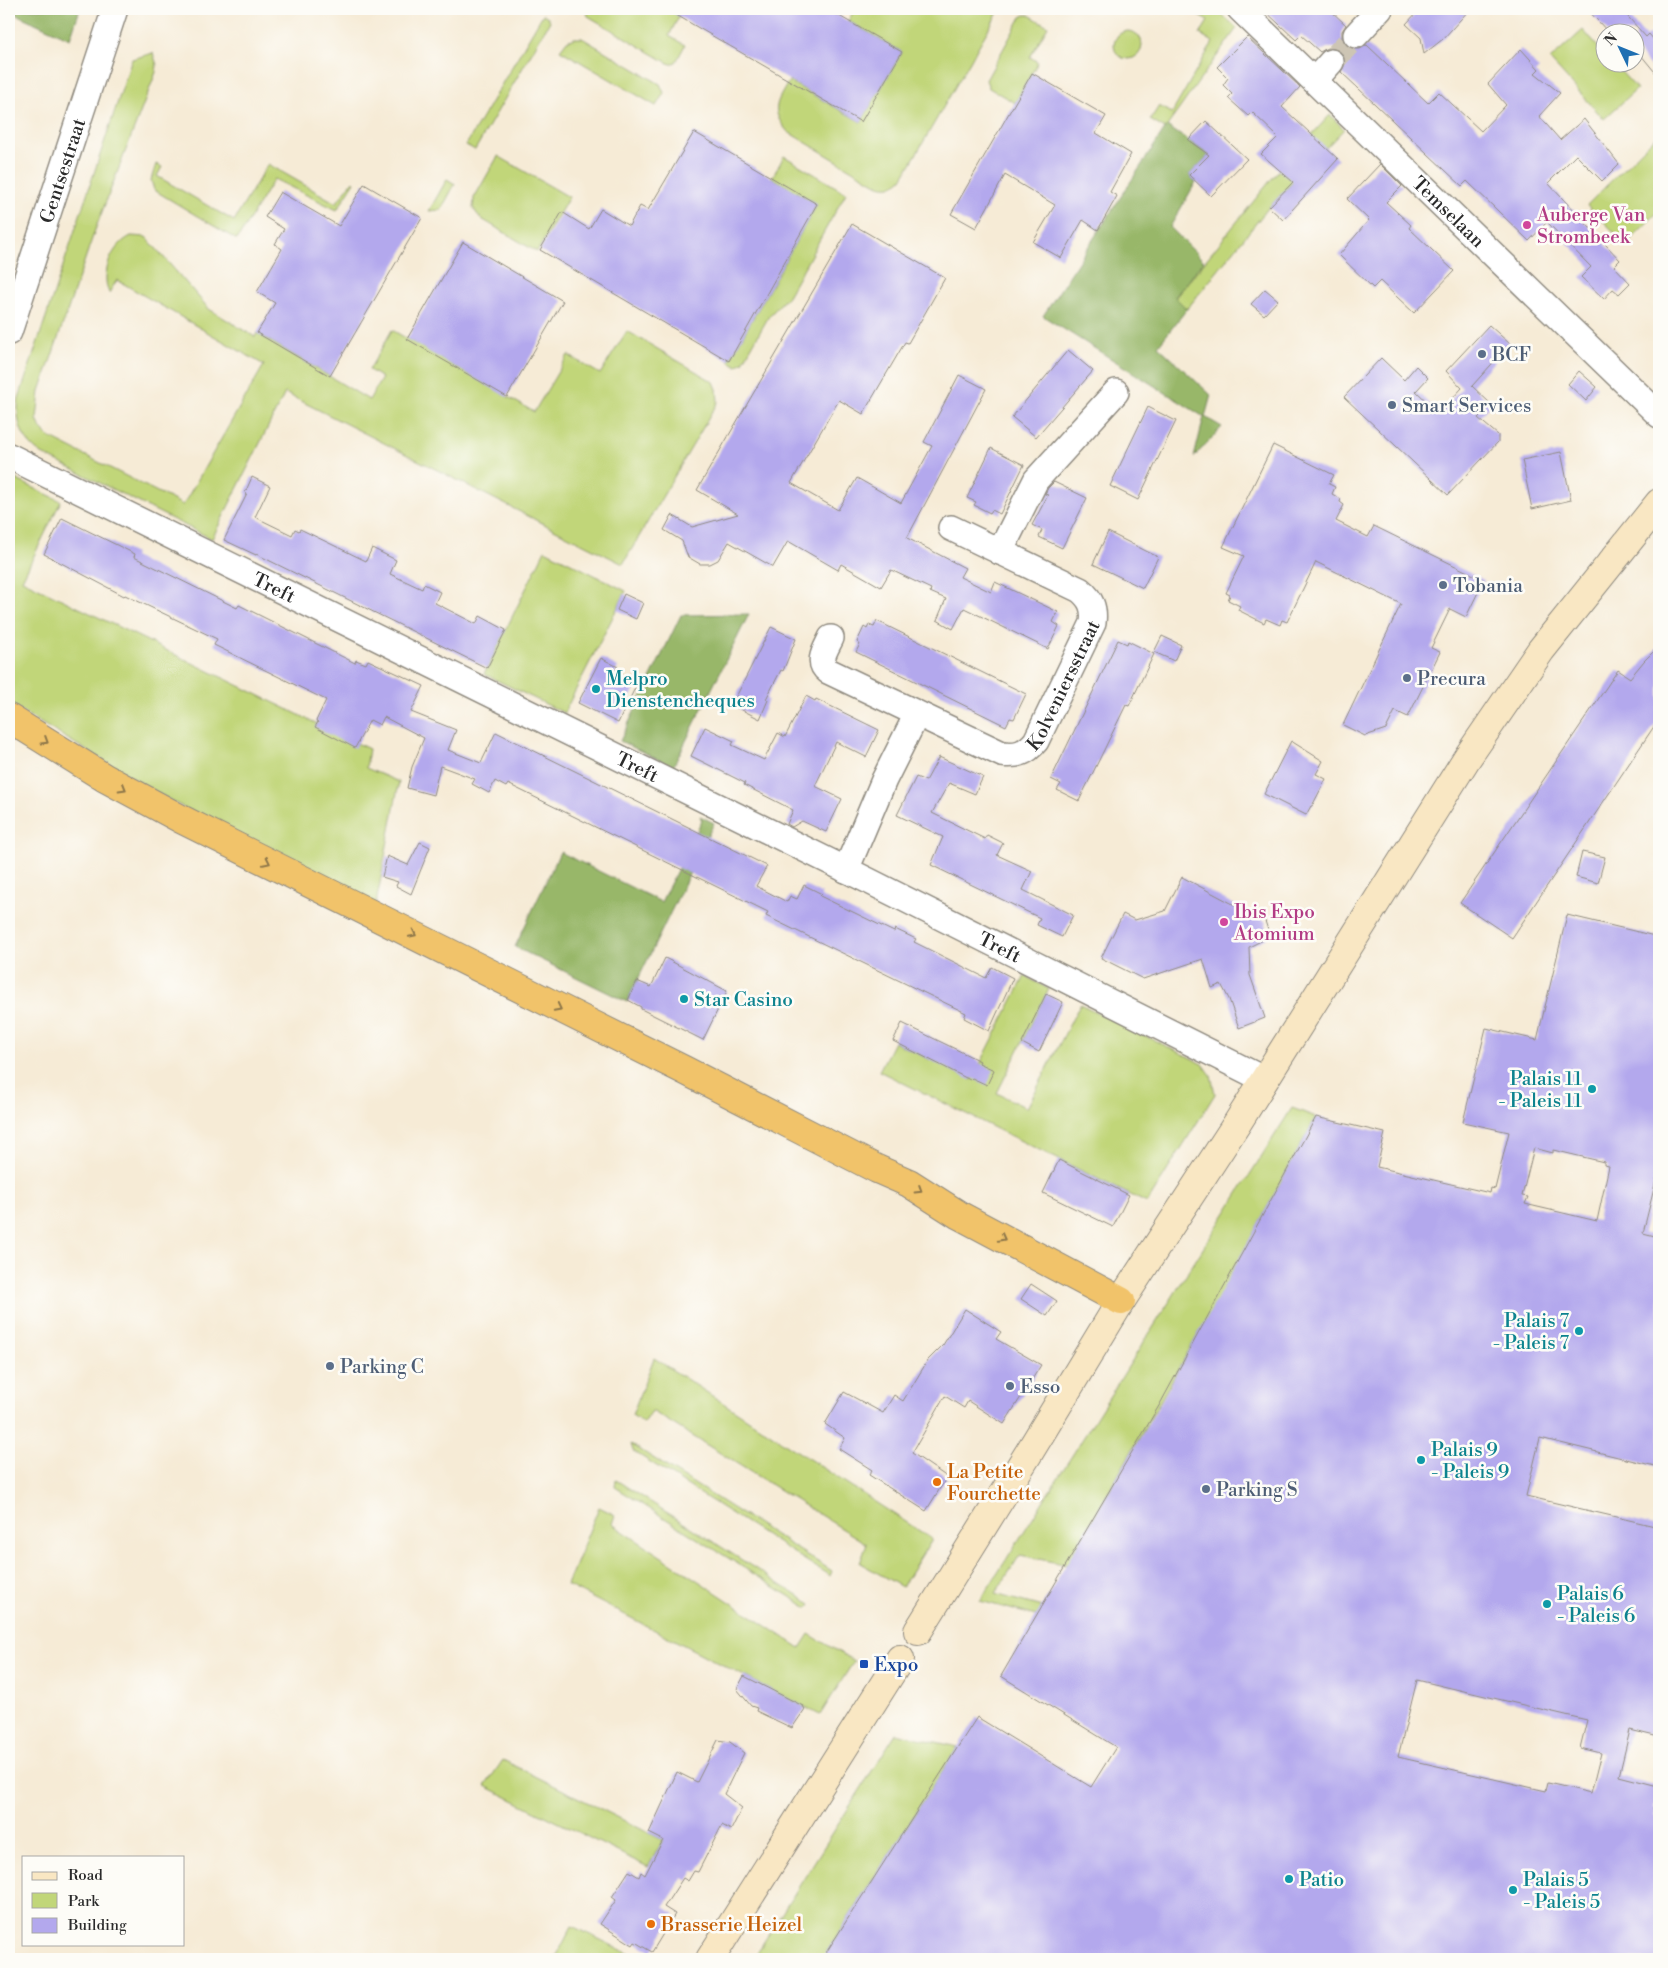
<svg xmlns="http://www.w3.org/2000/svg" width="1668" height="1968" viewBox="0 0 1668 1968" font-family="'Libre Bodoni',serif">
<style>
.green{fill:#c1d679;stroke:#768052}
.forest{fill:#98b769;stroke:#62714a}
.building{fill:#b3a8ed;fill-rule:evenodd}
.lines{fill:none;stroke-linecap:round;stroke-linejoin:round}
.minor-tunnel{stroke:#cdc5b4;stroke-width:25;stroke-dasharray:25 12;stroke-linecap:butt}
.minor-casing{stroke:#908b80;stroke-width:28}
.secondary-casing{stroke:#908b80;stroke-width:30}
.motorway-casing{stroke:#908b80;stroke-width:30}
.minor{stroke:#fff;stroke-width:25}
.secondary{stroke:#f9e7c3;stroke-width:28}
.motorway{stroke:#f1c36a;stroke-width:28}
.oneway{stroke:#8e774a}
.hotel-dot{fill:#d1479c;stroke:#fdfcf7;stroke-width:2}
.service-dot{fill:#5c6f8a;stroke:#fdfcf7;stroke-width:2}
.culture-dot{fill:#0f9aa8;stroke:#fdfcf7;stroke-width:2}
.food-dot{fill:#e8710a;stroke:#fdfcf7;stroke-width:2}
.transit-dot{fill:#1a4fb4;stroke:#fdfcf7;stroke-width:2}
.labels{text-anchor:middle;stroke-width:5;stroke-linejoin:round;paint-order:stroke}
.street-label{font-size:19px;fill:#2b2b2b;stroke:#fdfcf7}
.hotel-label{font-size:19px;fill:#b23c85;stroke:#fdfcf7;text-anchor:start}
.service-label{font-size:19px;fill:#4e5e75;stroke:#fdfcf7;text-anchor:start}
.culture-label{font-size:19px;fill:#0d838f;stroke:#fdfcf7;text-anchor:start}
.food-label{font-size:19px;fill:#c56008;stroke:#fdfcf7;text-anchor:start}
.transit-label{font-size:19px;fill:#164399;stroke:#fdfcf7;text-anchor:start}
</style>
<rect width="100%" height="100%" fill="#fdfcf7"/>
<filter id="ink" filterUnits="userSpaceOnUse"><feTurbulence type="fractalNoise" baseFrequency=".02" numOctaves="2"/><feDisplacementMap in="SourceGraphic" scale="10" xChannelSelector="R" yChannelSelector="G"/><feConvolveMatrix kernelMatrix="1 2 1 2 8 2 1 2 1" color-interpolation-filters="sRGB"/></filter>
<filter id="wash" filterUnits="userSpaceOnUse"><feTurbulence type="fractalNoise" baseFrequency=".0096" numOctaves="4" result="noise"/><feDisplacementMap in="SourceGraphic" scale="20" xChannelSelector="R" yChannelSelector="G"/><feGaussianBlur stdDeviation="1.12" result="paint"/><feColorMatrix in="noise" values="0 0 0 0 0 0 0 0 0 0 0 0 0 0 0 0 0 1.4 0 .05"/><feComposite in="paint" operator="in"/></filter>
<g filter="url(#wash)">
<rect width="100%" height="100%" fill="#f6ebd6"/>
<!-- green -->
<path class="green" d="M585 9H666L679 16 669 36 685 45 676 62 671 64 668 63 588 16Z
M855 9H1000L902 179C893 187 887 188 876 184L788 132C769 110 777 102 789 81L861 122 902 52 848 21Z
M1186 9H1216L1237 28 1165 129 1150 120 1159 106 1172 113 1213 42 1200 34 1208 21Z
M543 14 548 17 550 21 475 150 466 145Z
M1025 15H1029L1048 26 1030 57 1038 62 1015 103 989 88 986 80 1021 17Z
M1583 30 1605 55 1606 62 1613 63 1637 89 1604 119 1550 60Z
M1114 45a14 14 0 1 1 28 0a14 14 0 1 1-28 0Z
M574 38H582L660 84 664 93 656 106 560 50 567 41Z
M153 53 157 65 156 72 95 230 40 391 37 419 41 429 49 437 183 505 264 365 117 280 109 293C100 273 112 245 131 236L146 237 209 309 255 337 257 333 369 400 382 378 369 370 392 330 534 412 568 355 600 374 627 331 714 382 717 389 718 402 623 564 285 393 212 539 42 454C22 441 15 422 19 398L132 59Z
M1330 115 1344 129 1269 207 1187 309 1175 298 1279 170Z
M1656 136 1659 139V211L1626 244 1587 205Z
M498 156 569 197 537 252 480 218 473 208 474 198Z
M784 156 846 193 788 296 769 316 743 362 737 366 729 361 817 204 772 178Z
M156 164 162 167 157 176 234 221 268 164 336 203 353 181 355 182 337 210 274 179 237 240 154 190 151 180Z
M447 179 455 184 441 210 429 211Z
M9 476 61 501 22 580 369 749 366 768 399 782 376 904 173 802 9 704Z
M545 550 626 591 564 713 484 674Z
M1025 976 1049 989 997 1093 1027 1108 1080 1004 1203 1064 1211 1075 1215 1094 1147 1203 879 1071 894 1042 972 1080Z
M1292 1108 1316 1117 1212 1310 1067 1565 1020 1555 995 1594 1042 1607 1037 1616 980 1601Z
M654 1358 932 1539 902 1587 860 1563 867 1544 652 1411 644 1423 632 1415Z
M631 1444 832 1571 830 1576 633 1451Z
M616 1480 811 1604 808 1608 615 1487Z
M599 1507 615 1515 612 1524 800 1648 809 1634 854 1661 820 1715 567 1585Z
M896 1733 958 1747 822 1959H753Z
M503 1760 663 1840 648 1867 485 1786Z
M572 1926 640 1959H555Z"/>
<!-- forest -->
<path class="forest" d="M9 9H80L70 39 9 11Z
M1167 126 1209 155 1189 175 1196 182 1170 227 1204 261 1175 297 1187 309 1158 346 1211 395 1205 417 1222 427 1194 457 1204 417 1043 316Z
M749 614 673 767 620 741 681 615Z
M700 816 714 823 627 1002 515 947 560 852 661 902 702 821Z"/>
<g id="blocks">
<!-- building -->
<path class="building" d="M666 9H827L902 52 861 122Z
M1263 9H1329L1346 25 1342 31V39L1347 46 1352 49H1360L1367 45 1428 103 1439 92 1481 131 1506 105 1488 84 1521 49 1539 69 1535 73 1560 93 1539 116 1560 140 1584 119 1619 164 1602 181 1576 155 1548 183 1620 260 1614 266 1630 283 1619 294 1613 289 1604 299 1581 277 1591 267 1547 222 1529 241 1467 181 1462 186 1341 72 1345 64 1344 57 1340 51 1334 48H1327L1320 52 1301 35 1296 40Z
M1420 9H1470L1443 39 1424 54 1421 38 1406 24Z
M1587 9H1621L1646 37 1649 34 1659 46V77L1636 49V32H1608Z
M1247 37 1300 87 1282 107 1338 159 1283 220 1269 207 1293 182 1261 154 1278 137 1252 112 1248 116 1228 98 1232 94 1223 85 1228 78 1217 67Z
M1032 73 1106 116 1096 133 1131 154 1110 192 1117 196 1098 230 1083 220 1061 258 1033 242 1055 205 1005 175 976 228 951 214Z
M1206 121 1247 159 1211 196 1189 175 1209 155 1188 140Z
M694 132 817 204 729 361 540 250 562 212 589 229 601 209 629 226 640 206 648 210Z
M1380 164 1402 186 1386 202 1411 225 1409 228 1454 271 1414 313 1380 281 1373 288 1339 255 1369 220 1347 199Z
M364 184 422 218 330 376 257 333 275 303 257 292 282 249 275 244 284 229 265 217 280 192 339 226Z
M852 224 945 278 908 343 905 342 863 414 839 400 791 483 838 510 857 478 901 503 932 446 924 442 959 375 986 389 907 538 965 568 960 577 991 592 995 582 1058 612 1053 622 1059 626 1048 649 964 608 953 629 937 620 946 599 930 592 931 589 891 570 881 587 841 564 838 570 788 541 773 567 729 542 718 560 710 564H700L688 557 682 541 664 530 672 515 692 527 738 514 697 490Z
M463 242 563 301 507 397 407 339Z
M1265 289 1278 300 1264 315 1251 304Z
M1489 325 1510 344 1472 386 1491 404 1478 418 1498 435V442L1448 495 1344 397 1381 358 1404 380 1416 366 1428 378 1416 391 1439 413 1462 388 1446 371Z
M1068 350 1093 371 1036 437 1012 417Z
M1579 371 1597 387 1586 401 1568 384Z
M1148 407 1176 421 1138 500 1110 486Z
M1273 445 1334 475 1329 484 1335 487 1332 494 1341 499 1340 502 1344 505 1336 521 1368 537 1374 526 1484 580 1466 617 1450 609 1431 648 1440 652 1408 717 1395 711 1386 729 1365 736 1343 725 1401 604 1316 562 1287 622 1282 620 1280 625 1266 619 1264 623 1238 610 1240 606 1228 600 1230 595 1226 593 1244 556 1223 547Z
M991 448 1024 465 1000 514 992 510 990 513 974 505 976 502 967 498Z
M1561 452 1571 500 1532 509 1522 460Z
M252 477 270 486 255 517 292 535 295 529 299 531 300 529 366 561 372 548 396 560 390 574 422 589 424 584 440 592 435 603 476 624 480 616 506 630 487 668 256 554V555L224 540 247 494 245 493Z
M1054 482 1087 498 1062 548 1039 537 1042 530 1032 525 1048 495 1045 494 1048 488Z
M62 518 135 554 134 557 237 608 239 605 355 663 356 660 366 664 368 660 424 686 411 712 456 730 448 750 481 763 496 732 767 866 756 886 787 902 790 896 797 899 804 885 822 894 820 896 894 932 895 929 916 939 914 942 986 978 992 967 1013 978 989 1031 964 1018 966 1013 766 916 768 912 508 784 506 787 495 781 489 793 472 784 475 779 440 766 433 795 407 788 412 767 424 738 384 717 380 725 370 720 355 748 315 727 318 722 316 721 326 700 214 645 217 639 125 595 124 596 44 554Z
M1108 532 1158 557 1143 588 1093 564Z
M624 594 643 603 636 619 617 610Z
M877 621 1026 694 1014 719 1010 718 1006 726 856 652 860 644 857 642 864 627 867 629 869 625 874 627Z
M771 627 796 639 783 671 781 670 766 699 768 700 760 719 732 705Z
M1162 636 1181 645 1174 661 1154 652Z
M1118 640 1127 644 1128 641 1154 654 1129 706 1126 705 1079 801 1057 790 1061 784 1051 779Z
M1659 646V719L1512 938 1460 903 1618 670 1630 678 1644 661Z
M601 658 618 667 614 675 636 686 618 723 578 703Z
M806 696 815 701 816 699 879 730 866 757 836 742 815 786 842 799 826 832 802 821 792 827 787 824 793 810 744 785 745 783 691 756 705 727 734 741 732 745 764 760 778 733 785 737Z
M1291 741 1323 761 1316 774 1326 779 1312 806H1311L1306 815 1264 794Z
M939 757 983 777 975 794 949 783 932 813 985 839 987 835 1003 843 997 855 1032 871 1023 890 1073 915 1062 937 1037 925 1040 918 931 865 943 837 897 815 916 777 926 781Z
M420 842 430 847 411 894 396 886 398 882 382 877 387 856 408 865Z
M1582 852 1605 857 1598 883 1576 877Z
M1182 877 1265 921 1268 930 1267 938 1249 947 1250 975 1265 1018 1239 1028 1229 999 1221 984 1212 988 1203 959 1143 979 1101 958 1123 914 1135 920 1165 911Z
M1567 915 1659 937V1168L1643 1233 1659 1237V1467L1540 1438 1526 1496 1659 1527V1737L1630 1730 1619 1776 1658 1786 1653 1809 1656 1810 1655 1817 1659 1818V1959H822L977 1717 1091 1787 1116 1747 1001 1676 1160 1404 1316 1117 1385 1133 1377 1167 1490 1193 1491 1188 1495 1189 1509 1132 1463 1122 1486 1028 1537 1040ZM1534 1148 1553 1153V1150L1604 1162V1165L1609 1166 1597 1221 1525 1204 1528 1197 1522 1196ZM1417 1680 1587 1720 1580 1748 1601 1753 1591 1793 1548 1783 1546 1791 1398 1757Z
M665 958 727 991 703 1040 641 1009V1007L628 1000 637 981 651 987Z
M1046 994 1063 1002 1039 1052 1022 1043Z
M902 1023 980 1061 979 1063 994 1070 987 1085 972 1078 970 1080 893 1041Z
M1059 1160 1129 1195 1113 1227 1043 1193Z
M1031 1284 1057 1301 1047 1316 1021 1299Z
M965 1309 1001 1332 996 1339 1041 1365 1004 1424 968 1401 964 1408 945 1396 912 1453 947 1477 926 1511 869 1475 872 1470 839 1449 845 1438 825 1424 844 1392 883 1413 894 1395 903 1401 928 1360 943 1345Z
M744 1676 803 1706 805 1709 792 1728 756 1711 757 1708 751 1706 737 1689Z
M718 1740 730 1742 744 1753 724 1794 742 1808 731 1830 722 1825 698 1872 694 1871 688 1881 683 1878 664 1907 675 1914 652 1952 635 1942 633 1945 600 1924 616 1900 612 1897 629 1871 639 1877 641 1872 645 1875 663 1840 649 1833 677 1772 697 1782Z"/>
</g>
</g>
<g filter="url(#ink)">
<use href="#blocks" fill-opacity="0" stroke="#908b80" stroke-width="1"/>
<g class="lines">
<!-- minor-tunnel -->
<path class="minor-tunnel" d="M1331 62 1356 35"/>
<defs>
<g id="minor">
<path id="s1" d="M1240 9 1659 415"/>
<path d="M1356 35 1380 9"/>
<path d="M1315 80 1331 62"/>
<path id="s2" d="M9 332 115 9"/>
<path id="s3" d="M9 456 869 881 1265 1080"/>
<path d="M1000 552 1036 480 1116 392"/>
<path id="s4" d="M831 638C826 649 816 662 828 671L1002 754C1017 756 1026 753 1036 741L1093 623C1095 608 1091 599 1080 590L951 528"/>
<path d="M846 870 884 780 917 714"/>
</g>
<path id="secondary" d="M918 1631 1030 1451 1121 1301 1236 1125 1467 758 1541 650 1659 503
M710 1959 900 1659"/>
<path id="motorway" d="M9 718 105 778 181 819 684 1070 877 1169 909 1183 959 1215 1121 1301"/>
</defs>
<!-- minor casing -->
<use href="#minor" class="minor-casing"/>
<!-- secondary casing -->
<use href="#secondary" class="secondary-casing"/>
<!-- motorway casing -->
<use href="#motorway" class="motorway-casing"/>
<!-- minor -->
<use href="#minor" class="minor"/>
<!-- secondary -->
<use href="#secondary" class="secondary"/>
<!-- motorway -->
<use href="#motorway" class="motorway"/>
</g>
<!-- one-way arrows -->
<defs><path id="oneway-chevron" d="M-2-3.5L2.5 0L-2 3.5" fill="none" stroke-width="1.6" stroke-linecap="round" stroke-linejoin="round" transform="scale(1.25)"/></defs>
<g class="oneway">
<use href="#oneway-chevron" transform="translate(45 741) rotate(32)"/>
<use href="#oneway-chevron" transform="translate(123 788) rotate(30)"/>
<use href="#oneway-chevron" transform="translate(267 862) rotate(26)"/>
<use href="#oneway-chevron" transform="translate(413 934) rotate(26)"/>
<use href="#oneway-chevron" transform="translate(558 1008) rotate(27)"/>
<use href="#oneway-chevron" transform="translate(919 1190) rotate(32)"/>
<use href="#oneway-chevron" transform="translate(1002 1238) rotate(28)"/>
</g>
</g>
<!-- markers -->
<g class="hotel-dot">
<circle cx="1527" cy="225" r="5"/>
<circle cx="1224" cy="922" r="5"/>
</g>
<g class="service-dot">
<circle cx="1482" cy="354" r="5"/>
<circle cx="1392" cy="405" r="5"/>
<circle cx="1443" cy="585" r="5"/>
<circle cx="1407" cy="678" r="5"/>
<circle cx="330" cy="1366" r="5"/>
<circle cx="1010" cy="1386" r="5"/>
<circle cx="1206" cy="1489" r="5"/>
</g>
<g class="culture-dot">
<circle cx="596" cy="689" r="5"/>
<circle cx="684" cy="999" r="5"/>
<circle cx="1592" cy="1089" r="5"/>
<circle cx="1579" cy="1331" r="5"/>
<circle cx="1421" cy="1460" r="5"/>
<circle cx="1547" cy="1604" r="5"/>
<circle cx="1289" cy="1879" r="5"/>
<circle cx="1513" cy="1890" r="5"/>
</g>
<g class="food-dot">
<circle cx="937" cy="1482" r="5"/>
<circle cx="651" cy="1924" r="5"/>
</g>
<rect class="transit-dot" x="859" y="1659" width="10" height="10" rx="2.5"/>
<g class="labels">
<!-- street labels -->
<g class="street-label">
<text dy="7" stroke="none"><textPath href="#s2" startOffset="170">Gentsestraat</textPath></text>
<text dy="7" stroke="none"><textPath href="#s1" startOffset="291">Temselaan</textPath></text>
<text dy="7" stroke="none"><textPath href="#s3" startOffset="296">Treft</textPath></text>
<text dy="7" stroke="none"><textPath href="#s4" startOffset="330">Kolveniersstraat</textPath></text>
<text dy="7" stroke="none"><textPath href="#s3" startOffset="701">Treft</textPath></text>
<text dy="7" stroke="none"><textPath href="#s3" startOffset="1106">Treft</textPath></text>
</g>
<!-- hotel labels -->
<g class="hotel-label">
<text x="1537" y="221">Auberge Van<tspan x="1537" dy="22">Strombeek</tspan></text>
<text x="1234" y="918">Ibis Expo<tspan x="1234" dy="22">Atomium</tspan></text>
</g>
<!-- service labels -->
<g class="service-label">
<text x="1492" y="361">BCF</text>
<text x="1402" y="412">Smart Services</text>
<text x="1453" y="592">Tobania</text>
<text x="1417" y="685">Precura</text>
<text x="340" y="1373">Parking C</text>
<text x="1020" y="1393">Esso</text>
<text x="1216" y="1496">Parking S</text>
</g>
<!-- culture labels -->
<g class="culture-label">
<text x="606" y="685">Melpro<tspan x="606" dy="22">Dienstencheques</tspan></text>
<text x="694" y="1006">Star Casino</text>
<text x="1582" y="1085" text-anchor="end">Palais 11<tspan x="1582" dy="22">- Paleis 11</tspan></text>
<text x="1569" y="1327" text-anchor="end">Palais 7<tspan x="1569" dy="22">- Paleis 7</tspan></text>
<text x="1431" y="1456">Palais 9<tspan x="1431" dy="22">- Paleis 9</tspan></text>
<text x="1557" y="1600">Palais 6<tspan x="1557" dy="22">- Paleis 6</tspan></text>
<text x="1299" y="1886">Patio</text>
<text x="1523" y="1886">Palais 5<tspan x="1523" dy="22">- Paleis 5</tspan></text>
</g>
<!-- food labels -->
<g class="food-label">
<text x="947" y="1478">La Petite<tspan x="947" dy="22">Fourchette</tspan></text>
<text x="661" y="1931">Brasserie Heizel</text>
</g>
<!-- transit labels -->
<g class="transit-label">
<text x="874" y="1671">Expo</text>
</g>
</g>
<!-- margin -->
<rect width="1668" height="1968" fill="none" stroke="#fdfcf7" stroke-width="30"/>
<!-- legend -->
<rect x="22" y="1856" width="162" height="90" fill="#fdfcf7" stroke="#a9a8a5"/>
<rect x="32" y="1872" width="25" height="8" fill="#f9e7c3" stroke="#a9a8a5"/>
<text x="68" y="1880" font-size="15" fill="#2b2b2b">Road</text>
<rect x="32" y="1893" width="25" height="15" fill="#c1d679" stroke="#a9a8a5"/>
<text x="68" y="1906" font-size="15" fill="#2b2b2b">Park</text>
<rect x="32" y="1918" width="25" height="15" fill="#b3a8ed" stroke="#a9a8a5"/>
<text x="68" y="1930" font-size="15" fill="#2b2b2b">Building</text>
<!-- north arrow -->
<g transform="translate(1620 48) rotate(313)"><circle r="24" fill="#fdfcf7" stroke="#a9a8a5"/>
<path d="M0-4L9 19L0 12L-9 19Z" fill="#1f6fb2"/>
<text y="-8" font-size="14" font-weight="bold" text-anchor="middle" fill="#2b2b2b">N</text>
</g>
</svg>
